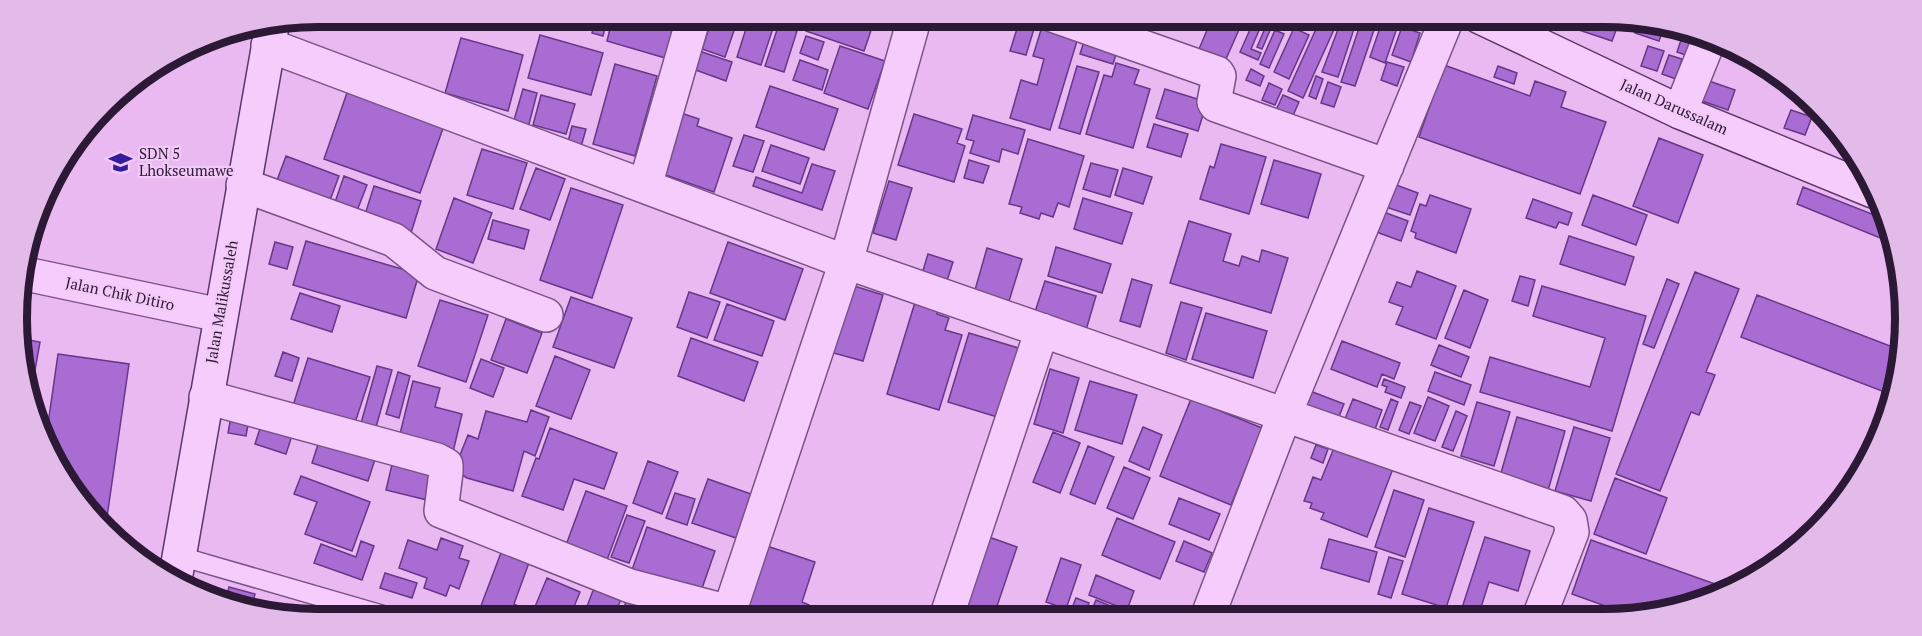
<svg xmlns="http://www.w3.org/2000/svg" width="1922" height="636" viewBox="0 0 1922 636" font-family="'PT Serif',serif">
<style>
.building{fill:#a96cd3;stroke:#673789;stroke-width:1.5}
.lines{fill:none;stroke-linecap:round;stroke-linejoin:round}
.lane-casing{stroke:#795388;stroke-width:21}
.street-casing{stroke:#795388;stroke-width:36}
.secondary-casing{stroke:#5a366a;stroke-width:36}
.lane{stroke:#f6ccfc;stroke-width:18}
.street{stroke:#f6ccfc;stroke-width:33}
.secondary{stroke:#f6ccfc;stroke-width:33}
.labels{text-anchor:middle;stroke-width:4.5;stroke-linejoin:round;paint-order:stroke}
.street-label{font-size:15px;fill:#2c1936;stroke:#f3c9f8}
.poi-label{font-size:15px;fill:#2c1936;stroke:#f3c9f8;text-anchor:start}
.rim{fill:none;stroke:#2c1936;stroke-width:8}
</style>
<rect width="100%" height="100%" fill="#ebb9f1"/>
<!-- building -->
<path class="building" d="M597 16 607 19 603 36 592 33Z
M613 16H671L683 20 672 60 607 41Z
M713 16H739L725 57 702 49Z
M750 16H759L775 22 761 65 737 57Z
M811 16H837L843 19 844 16H876L864 51 806 31Z
M1021 16 1037 19 1026 55 1010 51Z
M1147 16H1158L1148 38 1139 34Z
M1171 16H1208L1202 30Z
M1213 16H1245L1222 68 1196 56Z
M1256 16H1274L1270 25 1263 21 1251 49 1261 53 1258 60 1240 52Z
M1280 16H1296L1290 30 1277 24Z
M1301 16H1316L1312 25 1299 20Z
M1343 16 1358 17 1338 77 1322 72Z
M1384 16H1401L1385 63 1370 57Z
M1580 16H1602L1619 22 1612 41 1576 29Z
M1321 18 1336 25 1303 98 1288 91Z
M1362 19 1376 24 1355 86 1341 82Z
M1044 20 1080 31 1050 130 1010 118 1021 80 1037 85 1044 59 1033 56Z
M1639 21 1665 24 1659 41 1635 33Z
M779 24 797 31 784 72 765 66Z
M1266 26 1271 28 1262 49 1257 47Z
M1402 27 1420 33 1411 62 1392 55Z
M1294 28 1309 35 1289 79 1274 72Z
M1685 28 1701 36 1694 58 1677 52Z
M1275 30 1284 34 1269 68 1260 64Z
M540 35 603 53 591 95 528 78Z
M1086 35 1119 45 1113 64 1080 54Z
M806 36 824 42 818 60 800 53Z
M461 38 523 55 508 111 445 93Z
M840 46 885 61 868 109 824 93Z
M1648 46 1664 51 1657 71 1641 66Z
M699 51 732 62 726 81 693 69Z
M1669 55 1682 59 1676 79 1662 74Z
M800 60 828 70 822 90 793 80Z
M1387 62 1404 67 1397 86 1381 80Z
M1116 63 1139 70 1134 84 1150 89 1133 148 1086 134 1104 75 1112 77Z
M615 64 657 76 635 156 593 144Z
M1444 65 1530 96 1535 81 1566 92 1561 107 1606 122 1580 194 1419 137Z
M1077 66 1099 72 1080 134 1059 128Z
M1498 66 1517 73 1514 84 1494 77Z
M1251 69 1264 76 1260 86 1246 80Z
M1316 76 1323 79 1316 99 1309 96Z
M1709 81 1735 90 1728 110 1702 101Z
M1328 82 1341 87 1334 107 1321 103Z
M1269 83 1282 89 1275 105 1262 100Z
M770 86 838 109 824 150 756 127Z
M349 87 446 120 420 193 324 159Z
M523 89 537 93 527 132 512 127Z
M1165 89 1207 102 1198 131 1156 118Z
M1801 94 1816 111 1797 104Z
M541 95 575 104 566 134 533 125Z
M1283 95 1299 102 1288 127 1272 119Z
M1791 110 1812 117 1805 135 1784 128Z
M681 113 699 119 697 126 732 138 714 192 660 173Z
M914 114 962 129 957 143 965 146 954 182 898 165Z
M973 115 1025 130 1018 154 1002 149 999 162 970 153 974 141 966 139Z
M1154 124 1188 134 1181 157 1147 147Z
M572 126 586 129 579 154 566 150Z
M744 135 764 141 753 172 733 166Z
M1659 138 1703 155 1678 223 1633 206Z
M1028 139 1084 156 1069 207 1058 203 1053 217 1041 213 1039 219 1020 213 1022 207 1009 204Z
M1221 144 1266 157 1249 214 1200 199 1210 166 1214 168Z
M771 145 809 158 800 184 762 171Z
M482 149 527 163 513 209 467 195Z
M286 156 339 176 326 211 273 191Z
M969 160 989 166 983 183 964 178Z
M1274 160 1321 174 1308 218 1261 204Z
M1091 163 1118 170 1110 197 1083 189Z
M812 164 835 171 822 210 753 186 756 177 802 193Z
M536 168 565 179 550 220 520 209Z
M1123 168 1152 177 1143 204 1115 195Z
M344 176 367 185 355 216 333 208Z
M889 181 912 188 896 240 873 233Z
M1388 182 1418 193 1410 215 1380 205Z
M374 186 421 201 410 236 363 221Z
M1803 187 1882 218 1890 242 1797 204Z
M571 188 623 205 592 298 540 280Z
M1430 195 1471 209 1456 253 1415 238 1416 233 1411 231 1420 204 1426 206Z
M1593 195 1647 215 1636 245 1582 225Z
M454 198 492 213 473 263 436 249Z
M1083 198 1132 213 1122 244 1074 229Z
M1533 199 1572 213 1568 225 1559 222 1556 228 1526 218Z
M1378 210 1408 221 1401 241 1371 230Z
M493 220 529 230 524 249 488 239Z
M1189 221 1231 234 1223 261 1239 266 1242 256 1259 262 1262 250 1288 258 1271 313 1170 283Z
M1569 236 1634 257 1625 285 1560 264Z
M306 241 419 274 406 318 293 285Z
M275 242 293 247 287 269 269 264Z
M728 242 803 269 785 320 710 293Z
M1056 247 1111 264 1102 293 1048 276Z
M987 248 1022 259 1009 301 975 290Z
M928 254 953 262 946 284 921 277Z
M1417 271 1456 286 1436 339 1396 324 1403 307 1389 302 1397 282 1411 287Z
M1695 272 1739 289 1706 372 1715 375 1699 415 1691 412 1660 491 1616 474Z
M1520 276 1535 280 1528 306 1512 301Z
M1132 279 1152 285 1140 327 1120 321Z
M1667 279 1679 284 1654 348 1643 344Z
M1045 281 1096 296 1086 330 1034 315Z
M851 285 883 295 863 361 830 352Z
M1542 286 1646 316 1612 431 1480 392 1490 357 1590 387 1605 338 1533 316Z
M1464 290 1488 300 1470 348 1445 338Z
M689 292 720 302 707 338 677 327Z
M300 293 340 306 332 332 291 319Z
M1757 295 1898 349 1895 396 1741 337Z
M571 297 632 318 614 368 553 347Z
M916 299 939 306 937 314 949 318 945 330 962 335 939 410 887 394Z
M440 300 488 315 466 382 418 366Z
M1181 302 1202 308 1186 360 1166 353Z
M727 304 774 321 762 356 714 340Z
M1206 313 1267 331 1253 378 1192 359Z
M506 319 542 333 527 373 491 360Z
M969 333 1025 350 1004 419 948 402Z
M691 338 758 362 744 401 678 376Z
M23 339 40 342 31 393H26Z
M1342 341 1400 363 1394 379 1382 374 1377 387 1331 369Z
M1439 345 1469 357 1461 377 1431 365Z
M283 352 299 358 292 381 275 376Z
M58 354 129 364 106 524 68 486 46 438Z
M555 356 590 370 571 419 536 406Z
M308 358 370 377 352 432 291 412Z
M481 359 504 368 493 397 470 388Z
M377 366 392 370 373 438 358 434Z
M1050 369 1079 378 1063 433 1034 424Z
M398 372 410 376 399 418 386 414Z
M1435 372 1471 385 1464 405 1428 391Z
M1384 379 1405 387 1401 398 1385 392 1387 387 1382 385Z
M413 381 440 388 435 407 462 414 453 452 399 438Z
M1090 381 1137 395 1122 444 1075 430Z
M1310 391 1344 404 1336 424 1303 411Z
M1428 397 1449 406 1435 441 1414 433Z
M1191 399 1262 428 1231 505 1160 476Z
M1353 399 1382 410 1373 435 1343 424Z
M1391 399 1398 402 1388 430 1380 427Z
M1410 402 1421 406 1409 434 1399 430Z
M1477 402 1510 412 1494 466 1461 456Z
M531 410 549 417 535 456 524 451 513 491 467 478 454 470 468 435 478 439 486 411 527 422Z
M232 411 250 414 246 436 228 433Z
M1456 411 1467 416 1453 451 1442 447Z
M264 416 295 426 286 454 255 444Z
M1517 417 1565 431 1547 494 1499 480Z
M1143 427 1162 435 1149 470 1129 461Z
M1574 427 1610 438 1591 501 1555 491Z
M550 428 617 453 604 489 574 479 563 510 522 496 536 458 539 459Z
M1053 432 1080 443 1060 493 1033 482Z
M321 435 377 453 368 481 312 463Z
M1336 443 1394 466 1367 537 1321 519 1324 513 1310 508 1312 503 1304 501 1313 477 1321 480Z
M1316 445 1328 449 1323 463 1311 458Z
M1088 446 1114 457 1095 504 1070 494Z
M394 456 436 466 427 500 386 490Z
M648 461 678 472 662 514 633 503Z
M1124 467 1150 478 1133 519 1107 508Z
M301 476 370 502 352 551 305 534 317 502 294 494Z
M1615 478 1667 498 1646 554 1594 534Z
M708 479 751 494 736 538 692 523Z
M1394 490 1424 500 1405 557 1375 547Z
M586 491 627 506 607 560 566 545Z
M675 493 695 499 687 525 666 518Z
M1179 498 1220 514 1209 540 1169 524Z
M1429 508 1474 522 1446 608 1402 594Z
M627 515 645 521 629 563 611 557Z
M1117 518 1175 542 1160 579 1102 555Z
M647 527 715 551 700 594 632 570Z
M989 537 1017 547 993 618H984L964 612Z
M1485 537 1530 551 1518 591 1489 582 1478 617H1470L1460 614Z
M441 538 463 546 459 558 469 561 459 589 450 585 446 596 424 588 427 578 399 568 408 540 437 550Z
M1329 539 1377 552 1369 582 1321 568Z
M1591 540 1732 590 1643 617H1636L1572 594Z
M361 541 374 546 362 580 314 563 321 544 356 557Z
M1184 541 1212 553 1204 572 1176 561Z
M767 546 815 562 802 602 809 605 804 619H743Z
M502 550 530 560 514 604 520 607 515 619H476Z
M1389 557 1403 561 1391 598 1378 594Z
M1061 558 1081 565 1066 609 1046 602Z
M385 573 417 583 412 598 380 588Z
M1096 575 1134 591 1127 610 1089 595Z
M547 578 580 592 569 619H561L534 609Z
M229 587 255 594 251 611 240 609 225 603Z
M594 588 621 599 613 619 586 609Z
M628 596 691 619H620Z
M1076 598 1089 603 1083 618H1068Z
M1096 600 1140 618H1088Z
M524 608 549 619H519Z
M1282 609 1311 618H1280Z
M1250 610 1276 618H1248Z"/>
<g class="lines">
<defs>
<path id="lane" d="M179 556 397 619"/>
<path id="street" d="M1055 16 1217 73 1219 76 1214 102 1216 105 1387 166
M268 45 846 262 1563 512 1570 520 1572 532 1539 617
M1680 112 1709 40
M243 185 394 240 435 273 546 315
M645 186 694 16
M21 273 220 315
M206 397 437 460 446 465V472L441 511 630 586 729 612
M946 618 1042 330
M1207 618 1285 414 1448 16
M727 619 846 262 915 16"/>
<path id="secondary" d="M1478 16 1680 112 1873 191
M175 580 272 26"/>
</defs>
<!-- lane casing -->
<use href="#lane" class="lane-casing"/>
<!-- street casing -->
<use href="#street" class="street-casing"/>
<!-- secondary casing -->
<use href="#secondary" class="secondary-casing"/>
<!-- lane -->
<use href="#lane" class="lane"/>
<!-- street -->
<use href="#street" class="street"/>
<!-- secondary -->
<use href="#secondary" class="secondary"/>
</g>
<!-- icons -->
<defs>
<symbol id="school-bare" viewBox="-9 -9 18 18"><path d="M0-5L7-2L0 1L-7-2ZM-4 1L0 2.5L4 1V4Q0 6-4 4Z" fill="#351e9c" stroke="#f3c9f8" stroke-width="2.5" paint-order="stroke"/></symbol>
</defs>
<g fill-rule="evenodd">
<use href="#school-bare" x="104" y="146" width="33" height="33"/>
</g>
<g class="labels">
<!-- street labels -->
<g class="street-label">
<text transform="translate(1674 107) rotate(24)" y="5">Jalan Darussalam</text>
<text transform="translate(120 294) rotate(12)" y="5">Jalan Chik Ditiro</text>
<text transform="translate(222 302) rotate(-80)" y="5">Jalan Malikussaleh</text>
</g>
<!-- poi labels -->
<g class="poi-label">
<text x="139" y="159">SDN 5<tspan x="139" dy="17">Lhokseumawe</tspan></text>
</g>
</g>
<!-- crop -->
<path d="M0 0H1922V636H0ZM318 27H1604A291 291 0 0 1 1895 318V318A291 291 0 0 1 1604 609H318A291 291 0 0 1 27 318V318A291 291 0 0 1 318 27Z" fill="#e3bbe8" fill-rule="evenodd"/>
<path class="rim" d="M318 27H1604A291 291 0 0 1 1895 318V318A291 291 0 0 1 1604 609H318A291 291 0 0 1 27 318V318A291 291 0 0 1 318 27Z"/>
</svg>
